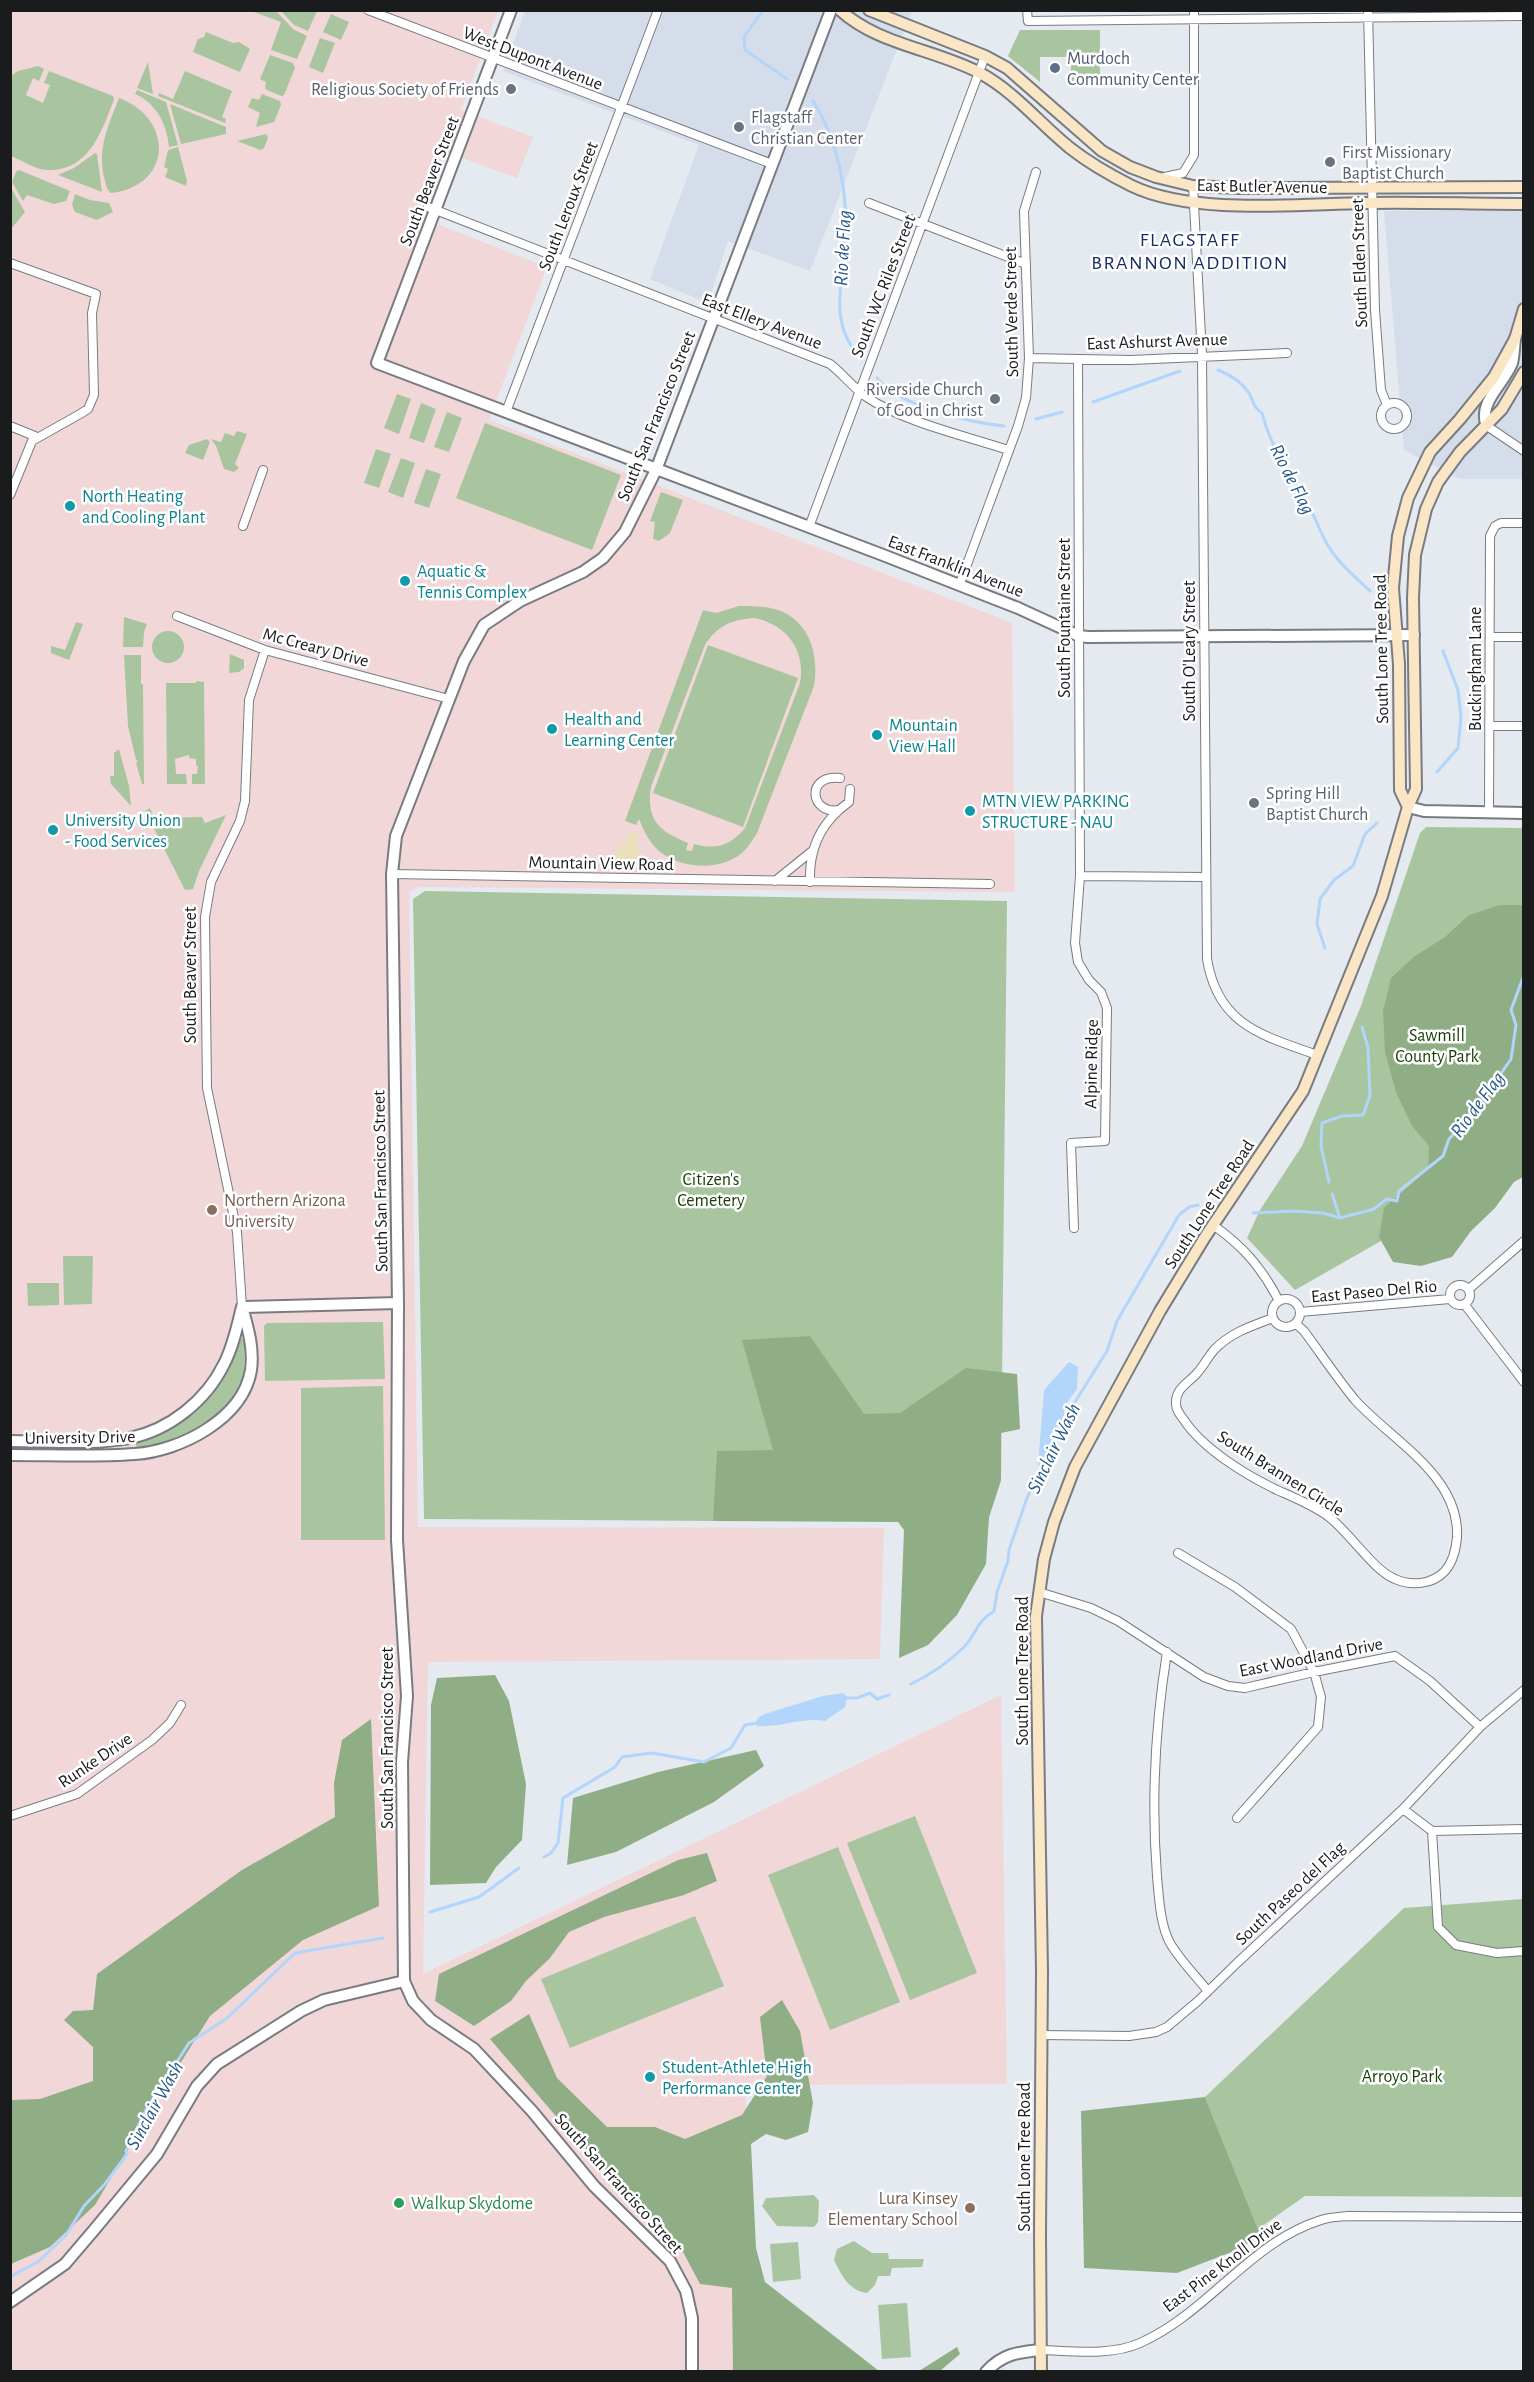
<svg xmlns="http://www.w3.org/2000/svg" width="1534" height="2382" viewBox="0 0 1534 2382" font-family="'Alegreya Sans',sans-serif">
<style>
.built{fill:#d4dde9}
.education{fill:#f2d7d8}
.green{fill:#a8c59f;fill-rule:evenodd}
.forest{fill:#90ae86}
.sand{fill:#e9dfba}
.water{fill:#b1d5fb}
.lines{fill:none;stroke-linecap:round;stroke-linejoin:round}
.stream{stroke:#b1d5fb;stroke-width:3}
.minor-casing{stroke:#787c82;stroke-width:10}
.tertiary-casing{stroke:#787c82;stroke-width:14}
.secondary-casing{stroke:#787c82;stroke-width:14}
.minor{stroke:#fff;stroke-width:8}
.tertiary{stroke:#fff;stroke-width:10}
.secondary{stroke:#fae5c5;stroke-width:10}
.service-dot{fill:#5c6f8a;stroke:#fff;stroke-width:2}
.worship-dot{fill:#6b7280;stroke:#fff;stroke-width:2}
.culture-dot{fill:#0f9aa8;stroke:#fff;stroke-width:2}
.education-dot{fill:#8d6e63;stroke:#fff;stroke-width:2}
.leisure-dot{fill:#2e9e5b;stroke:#fff;stroke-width:2}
.labels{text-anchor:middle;stroke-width:5;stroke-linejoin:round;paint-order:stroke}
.street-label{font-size:18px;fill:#1a1b1d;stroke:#fff}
.service-label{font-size:18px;fill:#4e5e75;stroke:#fff;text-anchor:start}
.worship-label{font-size:18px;fill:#5b616d;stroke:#fff;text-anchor:start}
.culture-label{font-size:18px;fill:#0d838f;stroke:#fff;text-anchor:start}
.park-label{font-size:18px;fill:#163e04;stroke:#fff}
.education-label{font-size:18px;fill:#785e54;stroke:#fff;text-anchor:start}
.leisure-label{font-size:18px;fill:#27864d;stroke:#fff;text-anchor:start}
.neighbourhood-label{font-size:20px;letter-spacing:1.5px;fill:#162f65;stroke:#fff}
.water-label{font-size:20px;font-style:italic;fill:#275989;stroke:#fff}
</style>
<rect width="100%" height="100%" fill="#e5e9f0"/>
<!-- built -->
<path class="built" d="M525 11H912L810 271 728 241 708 303 650 279 699 145 503 71Z
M1384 211H1523V479H1460L1404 450Z"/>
<!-- education -->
<path class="education" d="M11 11H498L461 110 533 137 517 178 446 152 419 217 547 267 489 420 1012 623 1015 892 419 887 409 892 418 1527 884 1528 880 1659 428 1662 423 1974 1001 1695 1007 2084 746 2085 747 2371 11 2372Z"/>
<!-- green -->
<path class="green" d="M251 11H276L293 29 307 36 297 59 271 50 281 22Z
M281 11H317L308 31 294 25Z
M331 14 349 22 341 40 323 32Z
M1020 30H1100V82H1071V57H1040V82L1008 56Z
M206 32 233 43 239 42 250 49 240 72 193 52 198 39 204 37Z
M320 38 335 43 323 73 309 67Z
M270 55 293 63 295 68 284 95 281 96 265 89 266 82 260 79Z
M148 62 153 94 137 88Z
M38 66 44 69 39 81 33 78 26 95 43 103 50 85 44 83 49 71 113 96 114 99C102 131 89 173 45 170 35 169 21 160 11 156V76L18 71Z
M185 71 232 91 222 117 226 119 225 123 158 96 159 93 173 99Z
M137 90 166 102 178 145 169 147C167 124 156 103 135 94Z
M262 94 280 101 281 105 274 122 256 127 260 113 248 107 252 98 259 100Z
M119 98C175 119 172 186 111 193 106 190 106 183 104 177 97 148 109 124 119 98Z
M170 104 226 127V134L181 144Z
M266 134 268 138 264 148 261 150 237 141Z
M178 147 187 181 186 186 165 177 168 169 164 167 168 150Z
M95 153 97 154 102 192 58 175 74 168Z
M19 170 70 191 66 201 54 204 27 195 23 201 12 182 16 172Z
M11 188 25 212 11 229 10 228Z
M75 194 90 200 109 203 113 212 97 220 75 212 72 205Z
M397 394 411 399 399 434 384 428Z
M421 403 436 409 424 443 409 438Z
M447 412 462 418 449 452 434 447Z
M485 423 621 475 592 550 456 498Z
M237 431 247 434 235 464 239 468 234 472 224 469 216 446 211 439 221 442 225 433 234 436Z
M207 439 210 442 203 460 185 453 189 445Z
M376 449 391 454 379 488 364 483Z
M401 458 415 463 403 498 388 492Z
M426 469 441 474 429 508 414 503Z
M661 492 683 500 670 533 659 541 653 539 655 522 650 521Z
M739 606C753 606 767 606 781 611 811 624 819 657 814 686L757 833C754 838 750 844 746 849 725 872 682 870 659 851 649 842 644 831 639 819L636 825 625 821 703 610 716 613ZM755 618C787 625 806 650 800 683L745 828C730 846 716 850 694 844L692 851 686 850 688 843C658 831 646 819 651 787L705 645C717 626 732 619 755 618Z
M124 617 147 624 144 632 143 647H123Z
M76 622 83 624 69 660 51 653V646L65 650Z
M152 647a16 16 0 1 1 32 0a16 16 0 1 1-32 0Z
M708 645 798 678 743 827 653 793Z
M230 654 244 660V668L239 672 229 673Z
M124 655H141V684H143L144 784H142L136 763 138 761 136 760 128 726Z
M197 681 204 682 205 784H192V774H197L198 766H196V759L189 758V755L175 759 176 774H186L187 784H167L166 683H195Z
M119 749 129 786 131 806 111 784 110 776H114V753Z
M150 808 154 818 202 817 205 823 226 815 199 871 193 889 185 890 145 811Z
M1426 827 1523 828V1063L1416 1221 1295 1290 1247 1238 1260 1210 1302 1146 1361 1006 1420 833Z
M425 891 1007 901 1001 1480 989 1517 713 1521 424 1519 413 899Z
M63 1256H93L92 1304 64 1305Z
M27 1283H59V1305L28 1306Z
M383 1322 385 1379 265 1381 264 1326 267 1323Z
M239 1338 244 1339C244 1354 246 1370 241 1385 226 1422 173 1442 137 1448L135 1442C192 1428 221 1393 239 1338Z
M383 1386 385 1540H301V1388Z
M915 1816 977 1973 910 2000 847 1843Z
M838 1847 900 2002 830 2030 768 1875Z
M1523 1899V2197L1305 2196 1258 2229 1205 2097 1404 1908Z
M695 1916 724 1986 570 2048 541 1979Z
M814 2195 819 2201 818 2222 814 2227 777 2226 762 2206 766 2198Z
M854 2241 872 2253H888L889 2259H924L922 2267 892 2268 890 2276H878L875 2285 867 2293C848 2290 842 2276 834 2260L837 2249Z
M798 2242 801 2279 773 2282 770 2244Z
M907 2303 911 2357 882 2359 878 2305Z"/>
<!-- forest -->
<path class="forest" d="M1500 905H1523V1177L1514 1182 1495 1208 1471 1231 1452 1257 1421 1266 1393 1262 1379 1237 1384 1208 1428 1169 1429 1146 1412 1126 1396 1092 1385 1052 1383 1011 1391 978 1415 956 1445 937 1469 915Z
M810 1336 864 1414 900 1413 966 1368 1017 1374 1020 1429 1001 1433V1480L989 1517 986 1564 957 1615 928 1645 899 1658 904 1530 898 1522 713 1521 717 1451 773 1450 742 1340Z
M495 1675 509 1701 526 1784 522 1840 496 1867 486 1883 430 1885 431 1705 437 1678Z
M371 1719 379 1906 303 1940 210 2016 156 2102 95 2205 50 2247 11 2264V2100L40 2099 93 2081V2047L64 2020 73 2011 93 2010 97 1974 242 1870 335 1817 334 1783 342 1740Z
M756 1750 764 1766 714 1802 616 1852 567 1865 573 1798 658 1772Z
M707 1853 717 1881 684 1895 604 1917 569 1932 550 1958 526 1981 511 2001 474 2026 435 2001 439 1974 678 1860Z
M782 2000 800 2031 813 2103 808 2132 786 2140 766 2134 751 2144 756 2248 765 2282 879 2371H733L732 2288 700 2284 682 2250 566 2128 490 2039 529 2014 557 2078 607 2127H655L685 2139 742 2115 767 2076 760 2017Z
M1205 2097 1260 2234 1242 2248 1177 2273 1084 2268 1081 2111Z
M957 2347 960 2354 940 2371H919Z"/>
<!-- sand -->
<path class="sand" d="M633 831 638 833V866H630L612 857Z"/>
<!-- water -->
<path class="water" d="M1069 1362 1078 1367 1077 1389 1064 1407V1430L1042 1472 1038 1465 1044 1390Z
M843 1693 847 1697 845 1707 825 1721C803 1717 780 1728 757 1726L755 1723 759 1717 765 1714 823 1696Z"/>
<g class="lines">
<!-- stream -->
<path class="stream" d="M763 10 744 37 745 50 787 79
M813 101C832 130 843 170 845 205 846 217 846 230 845 242 843 284 827 324 862 359
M1218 370C1231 375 1241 381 1249 393 1254 402 1253 407 1262 413 1271 449 1290 474 1308 504 1315 516 1319 530 1326 542 1336 561 1354 576 1370 591
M877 378C896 405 972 423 1004 426
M1093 402 1180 371
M1036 419 1062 412
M1437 772 1458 748 1461 717 1458 690 1443 651
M1325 948 1317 924 1320 899 1334 880 1353 866 1365 834 1377 823
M1329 1182 1321 1146 1322 1123 1342 1116 1363 1115 1370 1096 1368 1048 1362 1027
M1332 1194 1340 1218
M1253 1213 1293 1211 1323 1213 1340 1218 1374 1209 1387 1199 1397 1201 1399 1191 1443 1156 1449 1139 1472 1115 1511 1059 1516 1025 1511 1010 1524 975
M1063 1421 1107 1351 1117 1321 1179 1215 1189 1207 1198 1205
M911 1684C930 1675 950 1661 965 1646 978 1632 975 1623 994 1611L997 1592 1008 1561 1009 1550 1027 1498 1042 1465
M845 1698H857L870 1693 877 1699 889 1695
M544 1857 551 1853 558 1843 563 1798 615 1767 622 1757 652 1753 704 1762 731 1748 745 1725 758 1723
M430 1912 479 1897 519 1868
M10 2277 39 2261 66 2235 84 2206 105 2184 127 2154 126 2151 147 2108 189 2043 226 2019 295 1953 383 1938"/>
<defs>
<path id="minor" d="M368 10 772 164
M1027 10 1028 21 1524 16
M1368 10 1375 310 1381 390 1387 405
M1165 177 1183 173 1194 155V10
M1193 186 1202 355 1207 959C1218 1025 1261 1035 1317 1055
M869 203 1026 264
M428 207 830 364C843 374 854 389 868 398 904 422 966 436 1008 450
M10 263 96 294 92 313 94 395 88 409 80 414 32 441 10 495
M1029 358 1131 360 1287 353
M1381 416a13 13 0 1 1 26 0a13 13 0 1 1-26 0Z
M506 412 658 10
M10 426 37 437
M1487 426 1524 451
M243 526 263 470
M809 527 985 56
M959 586 1018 426 1026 398 1029 358 1024 211 1036 172
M177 616 265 650 449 699
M1490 637H1524
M1489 726H1524
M840 778C805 774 810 815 839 810L849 802 850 789
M1489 813 1490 536 1495 526 1501 523H1524
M392 874 990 884
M1080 876 1205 877
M775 881 811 852
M810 882C809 855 817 830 838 811
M1213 1225C1243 1246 1262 1268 1279 1301
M1074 1228 1071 1143 1105 1141 1107 1008 1101 992 1089 980 1078 962 1075 943 1080 876 1078 359
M1450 1295a10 10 0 1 1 20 0a10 10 0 1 1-20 0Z
M1469 1289 1524 1241
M1272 1313a14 14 0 1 1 28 0a14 14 0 1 1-28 0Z
M1465 1305 1524 1382
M242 1307 237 1232 207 1088 205 917 211 882 240 821 245 801 249 700 265 650
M1300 1312 1450 1299
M1273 1318C1251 1326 1230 1333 1214 1350 1208 1357 1204 1365 1198 1372 1189 1383 1175 1388 1176 1404 1176 1410 1180 1415 1184 1420 1203 1449 1246 1475 1277 1490 1295 1498 1313 1505 1329 1517 1350 1533 1373 1570 1395 1579 1411 1586 1432 1585 1445 1571 1453 1562 1456 1549 1457 1537 1460 1476 1391 1440 1355 1400 1337 1378 1321 1354 1304 1331L1296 1324
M1178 1553 1235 1587 1291 1629 1314 1672 1321 1697 1318 1727 1237 1818
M1039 1592 1091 1608 1118 1621 1204 1677 1228 1686 1245 1688 1314 1672 1395 1656 1430 1681 1480 1727
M1167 1652C1155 1727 1151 1800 1157 1876 1159 1898 1160 1924 1170 1943 1180 1960 1195 1975 1207 1990
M1403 1809 1432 1831 1524 1829
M10 1816 77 1794 152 1740 170 1723 181 1705
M1432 1831 1438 1927 1456 1945 1497 1953 1524 1951
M1041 2035 1129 2036 1156 2032 1167 2027 1198 2001 1237 1963 1403 1809 1480 1727 1524 1690
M1041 2350C1073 2351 1111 2356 1140 2343 1208 2313 1250 2242 1321 2220 1329 2217 1339 2217 1348 2216L1524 2217"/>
<path id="tertiary" d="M511 10 377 363 883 555 1018 608 1079 636 1088 637 1414 635
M1487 426C1477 403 1504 384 1512 363 1514 355 1514 346 1515 339
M1408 807 1424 811 1524 813
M242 1307 398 1303
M10 1441C47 1441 95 1445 130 1438 169 1430 206 1401 224 1364 233 1347 237 1327 242 1307
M10 1455C52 1455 94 1457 135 1454 180 1451 243 1419 251 1370 254 1348 248 1328 242 1307
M10 2302 65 2264 94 2230 157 2154 197 2086 217 2064 301 2011 324 2000 404 1981
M692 2372V2318L686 2291 670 2261 594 2186 532 2111 474 2049 431 2020 413 2001 404 1981 402 1762 407 1696 397 1540 398 1303 392 874 396 836 464 661 484 625 520 601 583 572 603 558 625 532 656 470 831 10
M986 2372C1002 2354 1018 2352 1041 2350"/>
<path id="secondary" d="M840 10C878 45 935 49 980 73 1015 92 1039 123 1070 148 1089 163 1110 175 1132 186 1192 215 1298 204 1365 203 1418 202 1471 204 1524 204
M869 10 985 56 1007 68 1102 151 1130 167 1156 177 1193 186 1239 188 1524 187
M1408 807 1400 790 1399 664 1393 588 1398 536 1408 498 1430 452 1460 419 1494 377 1515 339 1524 309
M1041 2372 1040 2234 1042 1971 1036 1616 1044 1559 1054 1522 1075 1467 1160 1311 1205 1237 1303 1091 1382 896 1408 807 1416 789 1413 598 1415 555 1426 509 1438 482 1460 452 1502 409 1524 372"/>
</defs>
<!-- minor casing -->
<use href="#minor" class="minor-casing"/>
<!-- tertiary casing -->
<use href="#tertiary" class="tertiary-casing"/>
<!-- secondary casing -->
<use href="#secondary" class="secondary-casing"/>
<!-- minor -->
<use href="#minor" class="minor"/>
<!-- tertiary -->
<use href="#tertiary" class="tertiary"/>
<!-- secondary -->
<use href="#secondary" class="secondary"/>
</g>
<!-- markers -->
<circle class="service-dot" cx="1055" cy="68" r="6"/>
<g class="worship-dot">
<circle cx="511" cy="89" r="6"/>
<circle cx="739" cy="127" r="6"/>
<circle cx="1330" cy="162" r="6"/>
<circle cx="995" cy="399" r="6"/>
<circle cx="1254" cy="803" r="6"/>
</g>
<g class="culture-dot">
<circle cx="70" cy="506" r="6"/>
<circle cx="405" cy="581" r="6"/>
<circle cx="552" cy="729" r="6"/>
<circle cx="877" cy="735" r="6"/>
<circle cx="970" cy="811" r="6"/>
<circle cx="53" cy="830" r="6"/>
<circle cx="650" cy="2077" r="6"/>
</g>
<g class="education-dot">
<circle cx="212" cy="1210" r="6"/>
<circle cx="970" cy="2208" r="6"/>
</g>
<circle class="leisure-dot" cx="399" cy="2203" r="6"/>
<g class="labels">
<!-- street labels -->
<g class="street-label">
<text transform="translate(533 58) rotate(21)" y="6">West Dupont Avenue</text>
<text transform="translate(429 181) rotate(-69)" y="6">South Beaver Street</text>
<text transform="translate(1262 186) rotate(1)" y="6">East Butler Avenue</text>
<text transform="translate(568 206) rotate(-69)" y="6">South Leroux Street</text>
<text transform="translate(1359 263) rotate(-92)" y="6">South Elden Street</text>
<text transform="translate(883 286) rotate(-69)" y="6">South WC Riles Street</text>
<text transform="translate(1011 312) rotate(-91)" y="6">South Verde Street</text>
<text transform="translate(762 321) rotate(21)" y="6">East Ellery Avenue</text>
<text transform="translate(1157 341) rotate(-2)" y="6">East Ashurst Avenue</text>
<text transform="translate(656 416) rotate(-68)" y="6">South San Francisco Street</text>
<text transform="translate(956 566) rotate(21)" y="6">East Franklin Avenue</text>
<text transform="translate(1064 618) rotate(-90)" y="6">South Fountaine Street</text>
<text transform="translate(316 647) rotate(15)" y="6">Mc Creary Drive</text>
<text transform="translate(1381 649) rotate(-91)" y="6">South Lone Tree Road</text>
<text transform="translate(1189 651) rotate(-90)" y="6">South O'Leary Street</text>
<text transform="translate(1475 669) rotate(-90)" y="6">Buckingham Lane</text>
<text transform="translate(601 863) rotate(1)" y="6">Mountain View Road</text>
<text transform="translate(190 975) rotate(-90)" y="6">South Beaver Street</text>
<text transform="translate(1091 1064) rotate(-89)" y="6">Alpine Ridge</text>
<text transform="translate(380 1181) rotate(-91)" y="6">South San Francisco Street</text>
<text transform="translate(1209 1204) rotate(-57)" y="6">South Lone Tree Road</text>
<text transform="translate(1374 1291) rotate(-5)" y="6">East Paseo Del Rio</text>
<text transform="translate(80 1437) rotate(-1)" y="6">University Drive</text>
<text transform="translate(1281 1473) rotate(32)" y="6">South Brannen Circle</text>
<text transform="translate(1311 1657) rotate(-11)" y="6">East Woodland Drive</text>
<text transform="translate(1022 1671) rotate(-90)" y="6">South Lone Tree Road</text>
<text transform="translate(387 1738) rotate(-90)" y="6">South San Francisco Street</text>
<text transform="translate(95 1760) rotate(-34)" y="6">Runke Drive</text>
<text transform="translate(1290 1893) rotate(-43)" y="6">South Paseo del Flag</text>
<text transform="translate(1024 2157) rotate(-90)" y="6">South Lone Tree Road</text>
<text transform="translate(619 2183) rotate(48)" y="6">South San Francisco Street</text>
<text transform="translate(1222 2265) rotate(-37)" y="6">East Pine Knoll Drive</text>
</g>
<!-- service labels -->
<g class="service-label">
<text x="1067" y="64">Murdoch<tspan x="1067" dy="21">Community Center</tspan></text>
</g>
<!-- worship labels -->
<g class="worship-label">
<text x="499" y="95" text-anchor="end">Religious Society of Friends</text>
<text x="751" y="123">Flagstaff<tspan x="751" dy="21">Christian Center</tspan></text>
<text x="1342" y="158">First Missionary<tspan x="1342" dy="21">Baptist Church</tspan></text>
<text x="983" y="395" text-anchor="end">Riverside Church<tspan x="983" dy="21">of God in Christ</tspan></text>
<text x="1266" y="799">Spring Hill<tspan x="1266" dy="21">Baptist Church</tspan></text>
</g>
<!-- culture labels -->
<g class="culture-label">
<text x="82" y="502">North Heating<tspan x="82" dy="21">and Cooling Plant</tspan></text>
<text x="417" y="577">Aquatic &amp;<tspan x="417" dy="21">Tennis Complex</tspan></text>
<text x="564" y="725">Health and<tspan x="564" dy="21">Learning Center</tspan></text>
<text x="889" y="731">Mountain<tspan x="889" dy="21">View Hall</tspan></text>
<text x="982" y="807">MTN VIEW PARKING<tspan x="982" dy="21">STRUCTURE - NAU</tspan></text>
<text x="65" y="826">University Union<tspan x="65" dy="21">- Food Services</tspan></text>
<text x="662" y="2073">Student-Athlete High<tspan x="662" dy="21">Performance Center</tspan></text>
</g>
<!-- park labels -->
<g class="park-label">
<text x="1437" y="1041">Sawmill<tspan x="1437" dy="21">County Park</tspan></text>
<text x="711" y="1185">Citizen's<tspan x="711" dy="21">Cemetery</tspan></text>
<text x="1402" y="2082">Arroyo Park</text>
</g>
<!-- education labels -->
<g class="education-label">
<text x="224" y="1206">Northern Arizona<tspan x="224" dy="21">University</tspan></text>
<text x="958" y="2204" text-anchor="end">Lura Kinsey<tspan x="958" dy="21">Elementary School</tspan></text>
</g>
<!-- leisure labels -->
<g class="leisure-label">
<text x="411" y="2209">Walkup Skydome</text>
</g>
<!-- neighbourhood labels -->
<g class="neighbourhood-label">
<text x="1190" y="246">FLAGSTAFF<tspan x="1190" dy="23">BRANNON ADDITION</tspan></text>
</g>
<!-- water labels -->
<g class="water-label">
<text transform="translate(842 248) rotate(-87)" y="7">Rio de Flag</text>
<text transform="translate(1293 479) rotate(63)" y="7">Rio de Flag</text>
<text transform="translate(1477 1104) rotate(-53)" y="7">Rio de Flag</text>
<text transform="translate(1053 1448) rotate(-64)" y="7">Sinclair Wash</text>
<text transform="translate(154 2105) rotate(-61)" y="7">Sinclair Wash</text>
</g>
</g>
<!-- border -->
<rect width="1534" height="2382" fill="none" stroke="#1a1b1d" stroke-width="24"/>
</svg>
